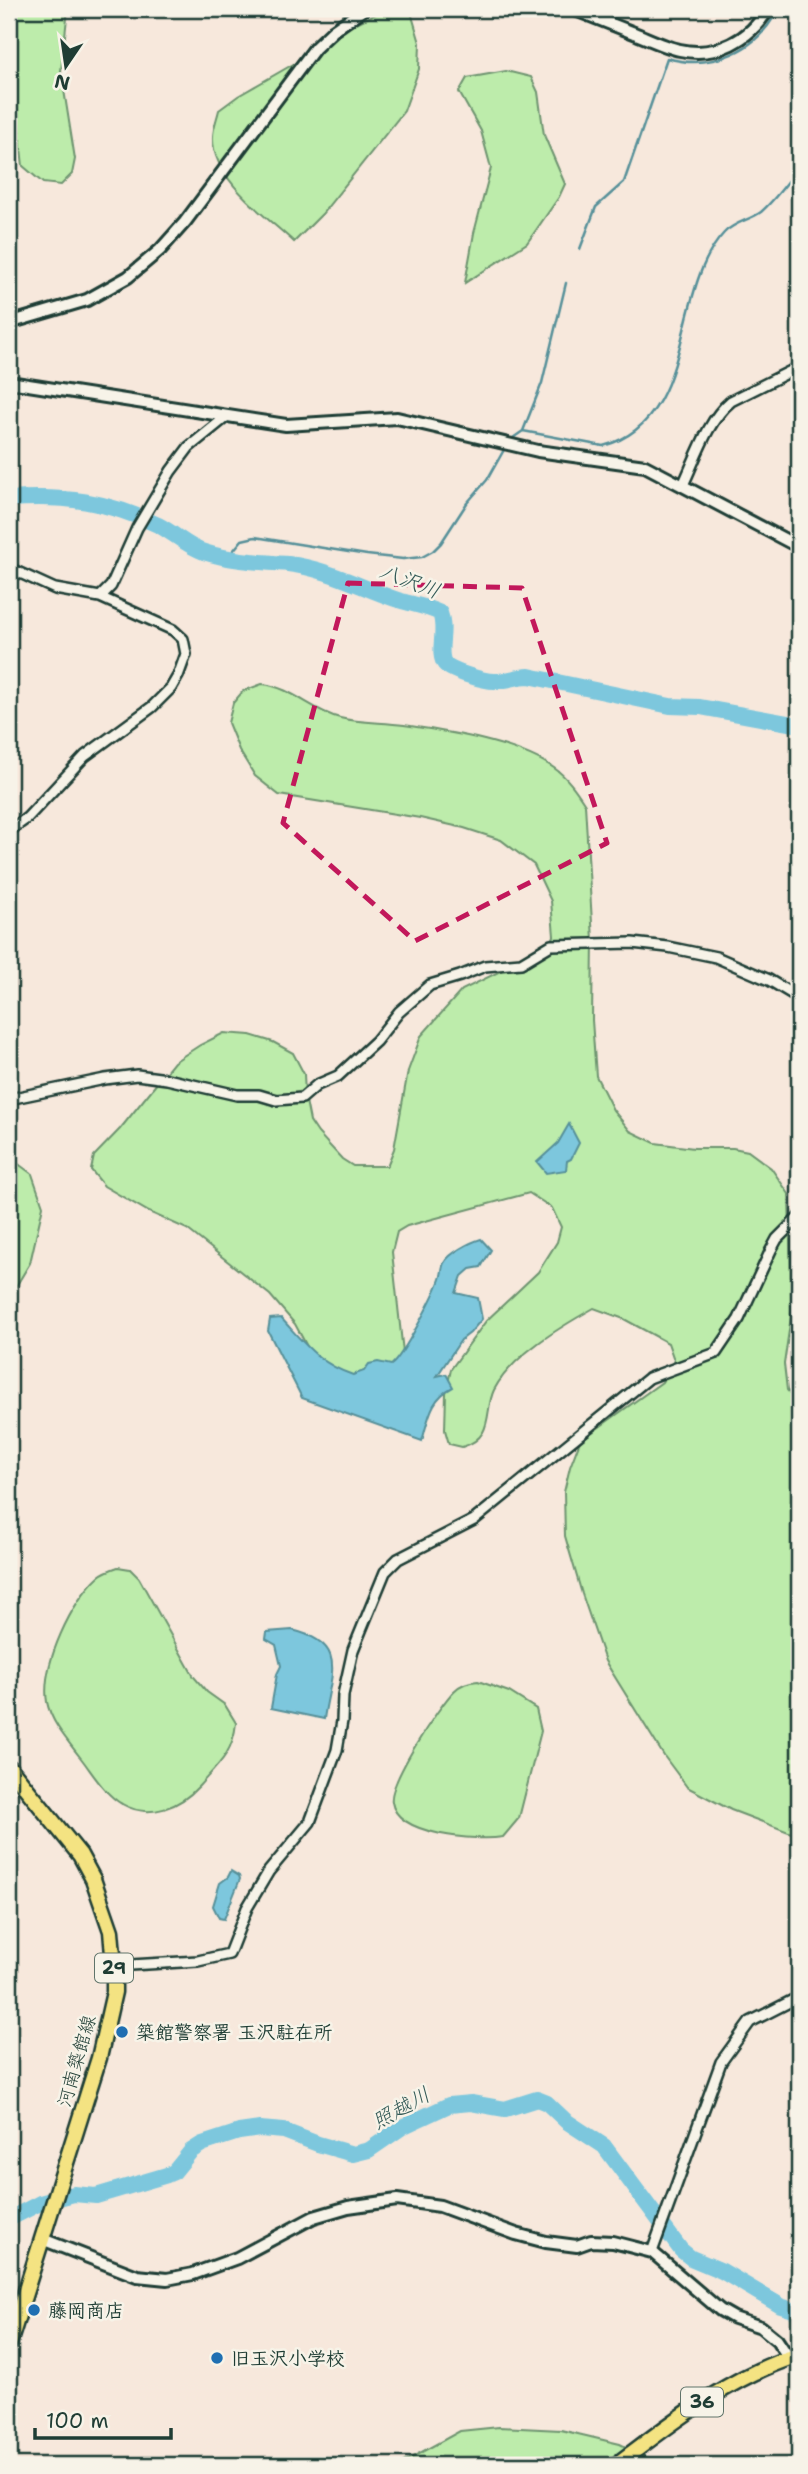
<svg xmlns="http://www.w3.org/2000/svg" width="808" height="2474" viewBox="0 0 808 2474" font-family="'Shantell Sans','Klee One',sans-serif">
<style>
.green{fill:#bdecab;stroke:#6e9470;stroke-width:2}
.water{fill:#7dc7dd;stroke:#579099;stroke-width:2}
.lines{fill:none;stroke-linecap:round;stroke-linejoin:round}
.stream{stroke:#579099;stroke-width:2.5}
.river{stroke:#7dc7dd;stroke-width:16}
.minor-casing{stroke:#1f3d34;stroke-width:14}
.tertiary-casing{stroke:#1f3d34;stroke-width:16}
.primary-casing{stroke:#1f3d34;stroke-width:19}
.minor{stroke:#f7f3e8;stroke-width:9}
.tertiary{stroke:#f7f3e8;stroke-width:10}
.primary{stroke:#f4e382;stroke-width:14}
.marked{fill:none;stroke:#c2185b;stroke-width:5;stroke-dasharray:14 9;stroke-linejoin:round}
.poi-dot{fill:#1f6fb2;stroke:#f7f3e8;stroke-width:2.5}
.labels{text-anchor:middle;stroke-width:5;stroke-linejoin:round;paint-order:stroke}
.shield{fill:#f7f3e8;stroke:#60746a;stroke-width:2}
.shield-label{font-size:18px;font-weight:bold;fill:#1f3d34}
.poi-label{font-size:19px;font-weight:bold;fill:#1f3d34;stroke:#f7f3e8;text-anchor:start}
.street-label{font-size:19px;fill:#1f3d34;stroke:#f7f3e8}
.water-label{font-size:21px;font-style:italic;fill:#325956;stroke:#f7f3e8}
</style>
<rect width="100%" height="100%" fill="#f7e8dc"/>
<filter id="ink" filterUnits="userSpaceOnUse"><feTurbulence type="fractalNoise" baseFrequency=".0143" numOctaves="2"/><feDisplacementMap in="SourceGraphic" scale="14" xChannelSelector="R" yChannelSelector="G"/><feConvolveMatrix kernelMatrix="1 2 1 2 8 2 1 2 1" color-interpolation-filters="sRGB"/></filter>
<g filter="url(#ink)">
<!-- green -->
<path class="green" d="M9 9H68L61 71 75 159 72 174 61 185 43 183 23 166 17 111 9 86Z
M386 9H410L420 43 419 69 404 111 322 214 294 242C267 217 211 178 213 137 213 128 217 119 219 110L238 96 323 47 352 25Z
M506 71 531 77 538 92 544 135 565 184 559 197 527 243 465 283 474 233 491 168 481 131 459 92 467 78Z
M262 684C292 687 312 711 340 718 361 723 383 722 404 725 449 732 517 742 554 768 567 777 576 790 585 804L593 940 592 1020 596 1076 613 1110 630 1131 655 1143 694 1148H733L748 1151 771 1168 789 1194 792 1310 784 1364 787 1390 799 1404V1836L731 1810 687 1787 664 1756 605 1661 582 1594 565 1536 564 1492 570 1467 580 1441 662 1382 674 1360 668 1343 624 1319 594 1308C562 1326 511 1356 494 1390 484 1410 495 1438 462 1447L449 1444 445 1430 446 1393 451 1369 486 1321 538 1272 557 1242 561 1227 552 1208 529 1193 407 1226 397 1232 392 1252 406 1380 345 1394 310 1352 295 1324 270 1295 187 1229 149 1212 104 1186 91 1170 94 1156 120 1129 174 1062 200 1045 224 1033 250 1035 273 1042 293 1053 304 1074 305 1096 310 1121 318 1133 342 1159 353 1166H387L394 1149 408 1071 421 1036 462 990 549 947 554 936 551 901 534 865 501 840 464 828 420 818 279 795 255 776 239 750 228 723 233 703 243 691Z
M9 1157 32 1174 43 1206 30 1263 9 1298Z
M118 1567 130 1569 139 1578 194 1677 207 1692 225 1705 236 1723C233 1753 219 1764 199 1786 180 1807 150 1820 122 1804 105 1795 92 1772 80 1757 67 1740 51 1722 47 1702 41 1665 72 1600 99 1576 104 1572 112 1569 118 1567Z
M478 1681 509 1692 536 1709 541 1731 519 1818 503 1837C477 1841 397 1836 392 1802 388 1783 439 1706 454 1691 461 1684 468 1682 478 1681Z
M499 2427 561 2430 620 2444 662 2465H398L460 2431Z"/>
<!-- water -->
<path class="water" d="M569 1124 579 1143 571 1159 567 1161 566 1170 546 1173 537 1162 558 1143Z
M481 1239 491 1250 481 1267 470 1269 462 1276 456 1293 478 1298 482 1319 470 1333 461 1340 437 1376 446 1374 453 1387C430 1399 429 1418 422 1441L302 1398 268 1331 270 1319 281 1318C305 1344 319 1364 353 1375L364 1371 369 1364 378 1362 391 1365C402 1358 435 1294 440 1279 442 1274 442 1266 444 1263 449 1253 471 1242 481 1239Z
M292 1630C350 1644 330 1675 324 1719L271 1708 277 1674 281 1666 276 1645 266 1639 267 1632Z
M231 1871 239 1876 240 1879 224 1919 219 1918 213 1906 220 1883 228 1877Z"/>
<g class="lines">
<!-- stream -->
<path class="stream" d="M580 249 596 207 624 182 667 58C711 71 758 51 778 9
M523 431 603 446C697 421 670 290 724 233 734 222 750 220 761 212 775 200 787 182 799 168
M510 440 523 431 542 383 566 283
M228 557 242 540 255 537 367 555 403 559 422 557 433 551 441 543 467 503 487 480 505 448"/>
<!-- river -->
<path class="river" d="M9 499C65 495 107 501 158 525 174 533 188 547 204 552 232 561 260 562 288 564 325 568 360 587 395 599 410 604 426 606 440 613 447 631 437 650 444 663 448 671 487 682 496 681 507 681 518 676 529 676L670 706 700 707 799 725
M9 2219 40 2203 74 2194 96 2196 167 2175 174 2172 191 2151 202 2144 239 2132 260 2129 284 2131 318 2144 353 2154 369 2150 404 2126 449 2105 471 2103 505 2109 537 2099 547 2103 566 2121 604 2146 681 2250 691 2258 722 2271 781 2306 799 2312"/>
<defs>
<path id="minor" d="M683 485C696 458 707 421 731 401L799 367
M9 568 55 589 100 597 173 630 183 639 186 654 178 676 171 688 152 707 85 756 27 818 9 831
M100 597 111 586 137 528 171 471 189 447 226 417
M9 1099 105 1079 137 1075 167 1079 237 1095H259L276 1100 302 1098 317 1085 338 1076 376 1041 399 1012 430 985 460 976 485 966 521 963 551 945 632 943 668 947 716 957 769 980 799 998
M114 1966 198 1961 229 1954 247 1908 269 1871 310 1822 337 1750 342 1721 343 1695 353 1650 385 1572 398 1559 474 1520 649 1378 716 1353 739 1319 771 1250 777 1239 799 1217
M652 2252 721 2062 750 2022 799 1997"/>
<path id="tertiary" d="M573 9C593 17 614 25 634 33 649 39 665 47 680 50 716 58 750 40 768 9
M9 323 87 300 128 277 160 250 185 222 315 48 334 30 364 9
M9 382 286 425 397 418 538 451 645 466 799 547
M42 2239 137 2276 167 2279 193 2274 237 2258 314 2217 348 2207 397 2200 440 2206 516 2234 546 2242 577 2246 591 2241 613 2242 652 2252 720 2310 734 2318 761 2327 777 2340 789 2358"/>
<path id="primary" d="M9 1767 80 1855 93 1879 111 1931 114 1966V1992L99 2058 9 2344
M616 2465C673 2422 730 2376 799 2355"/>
</defs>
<!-- minor casing -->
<use href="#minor" class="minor-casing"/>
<!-- tertiary casing -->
<use href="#tertiary" class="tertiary-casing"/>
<!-- primary casing -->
<use href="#primary" class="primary-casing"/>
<!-- minor -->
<use href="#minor" class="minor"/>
<!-- tertiary -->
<use href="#tertiary" class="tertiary"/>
<!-- primary -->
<use href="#primary" class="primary"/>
</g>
</g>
<!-- marked area -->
<path class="marked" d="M348 583 522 588 607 843 415 941 283 823Z"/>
<!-- markers -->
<g class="poi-dot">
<circle cx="122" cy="2032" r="7"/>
<circle cx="34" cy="2310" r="7"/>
<circle cx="217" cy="2358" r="7"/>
</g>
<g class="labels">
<!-- shield labels -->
<g class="shield">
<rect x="95" y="1953.5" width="38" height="29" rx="5"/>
<rect x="681" y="2387.5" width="42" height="29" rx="5"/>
</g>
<g class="shield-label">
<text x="114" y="1974">29</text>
<text x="702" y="2408">36</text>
</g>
<!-- poi labels -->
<g class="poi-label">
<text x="136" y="2039">築館警察署 玉沢駐在所</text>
<text x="48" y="2317">藤岡商店</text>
<text x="231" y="2365">旧玉沢小学校</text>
</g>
<!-- street labels -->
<g class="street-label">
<text transform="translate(76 2061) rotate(-74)" y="7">河南築館線</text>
</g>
<!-- water labels -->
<g class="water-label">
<text transform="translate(410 581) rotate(21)" y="7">八沢川</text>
<text transform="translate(401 2108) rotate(-29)" y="7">照越川</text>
</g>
</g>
<!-- margin -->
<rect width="808" height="2474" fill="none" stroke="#f7f3e8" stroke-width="35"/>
<rect x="18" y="18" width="773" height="2439" fill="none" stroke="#1f3d34" stroke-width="2.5" filter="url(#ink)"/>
<!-- north arrow -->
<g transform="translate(66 66) rotate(193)" stroke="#f7f3e8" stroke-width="5" paint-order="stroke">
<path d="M0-5L12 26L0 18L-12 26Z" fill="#1f3d34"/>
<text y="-10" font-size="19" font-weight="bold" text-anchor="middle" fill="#1f3d34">N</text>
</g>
<!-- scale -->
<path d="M35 2428v10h136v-10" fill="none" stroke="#1f3d34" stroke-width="3.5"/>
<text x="46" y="2428" font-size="21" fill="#1f3d34" stroke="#f7f3e8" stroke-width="5" paint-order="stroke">100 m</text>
</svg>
